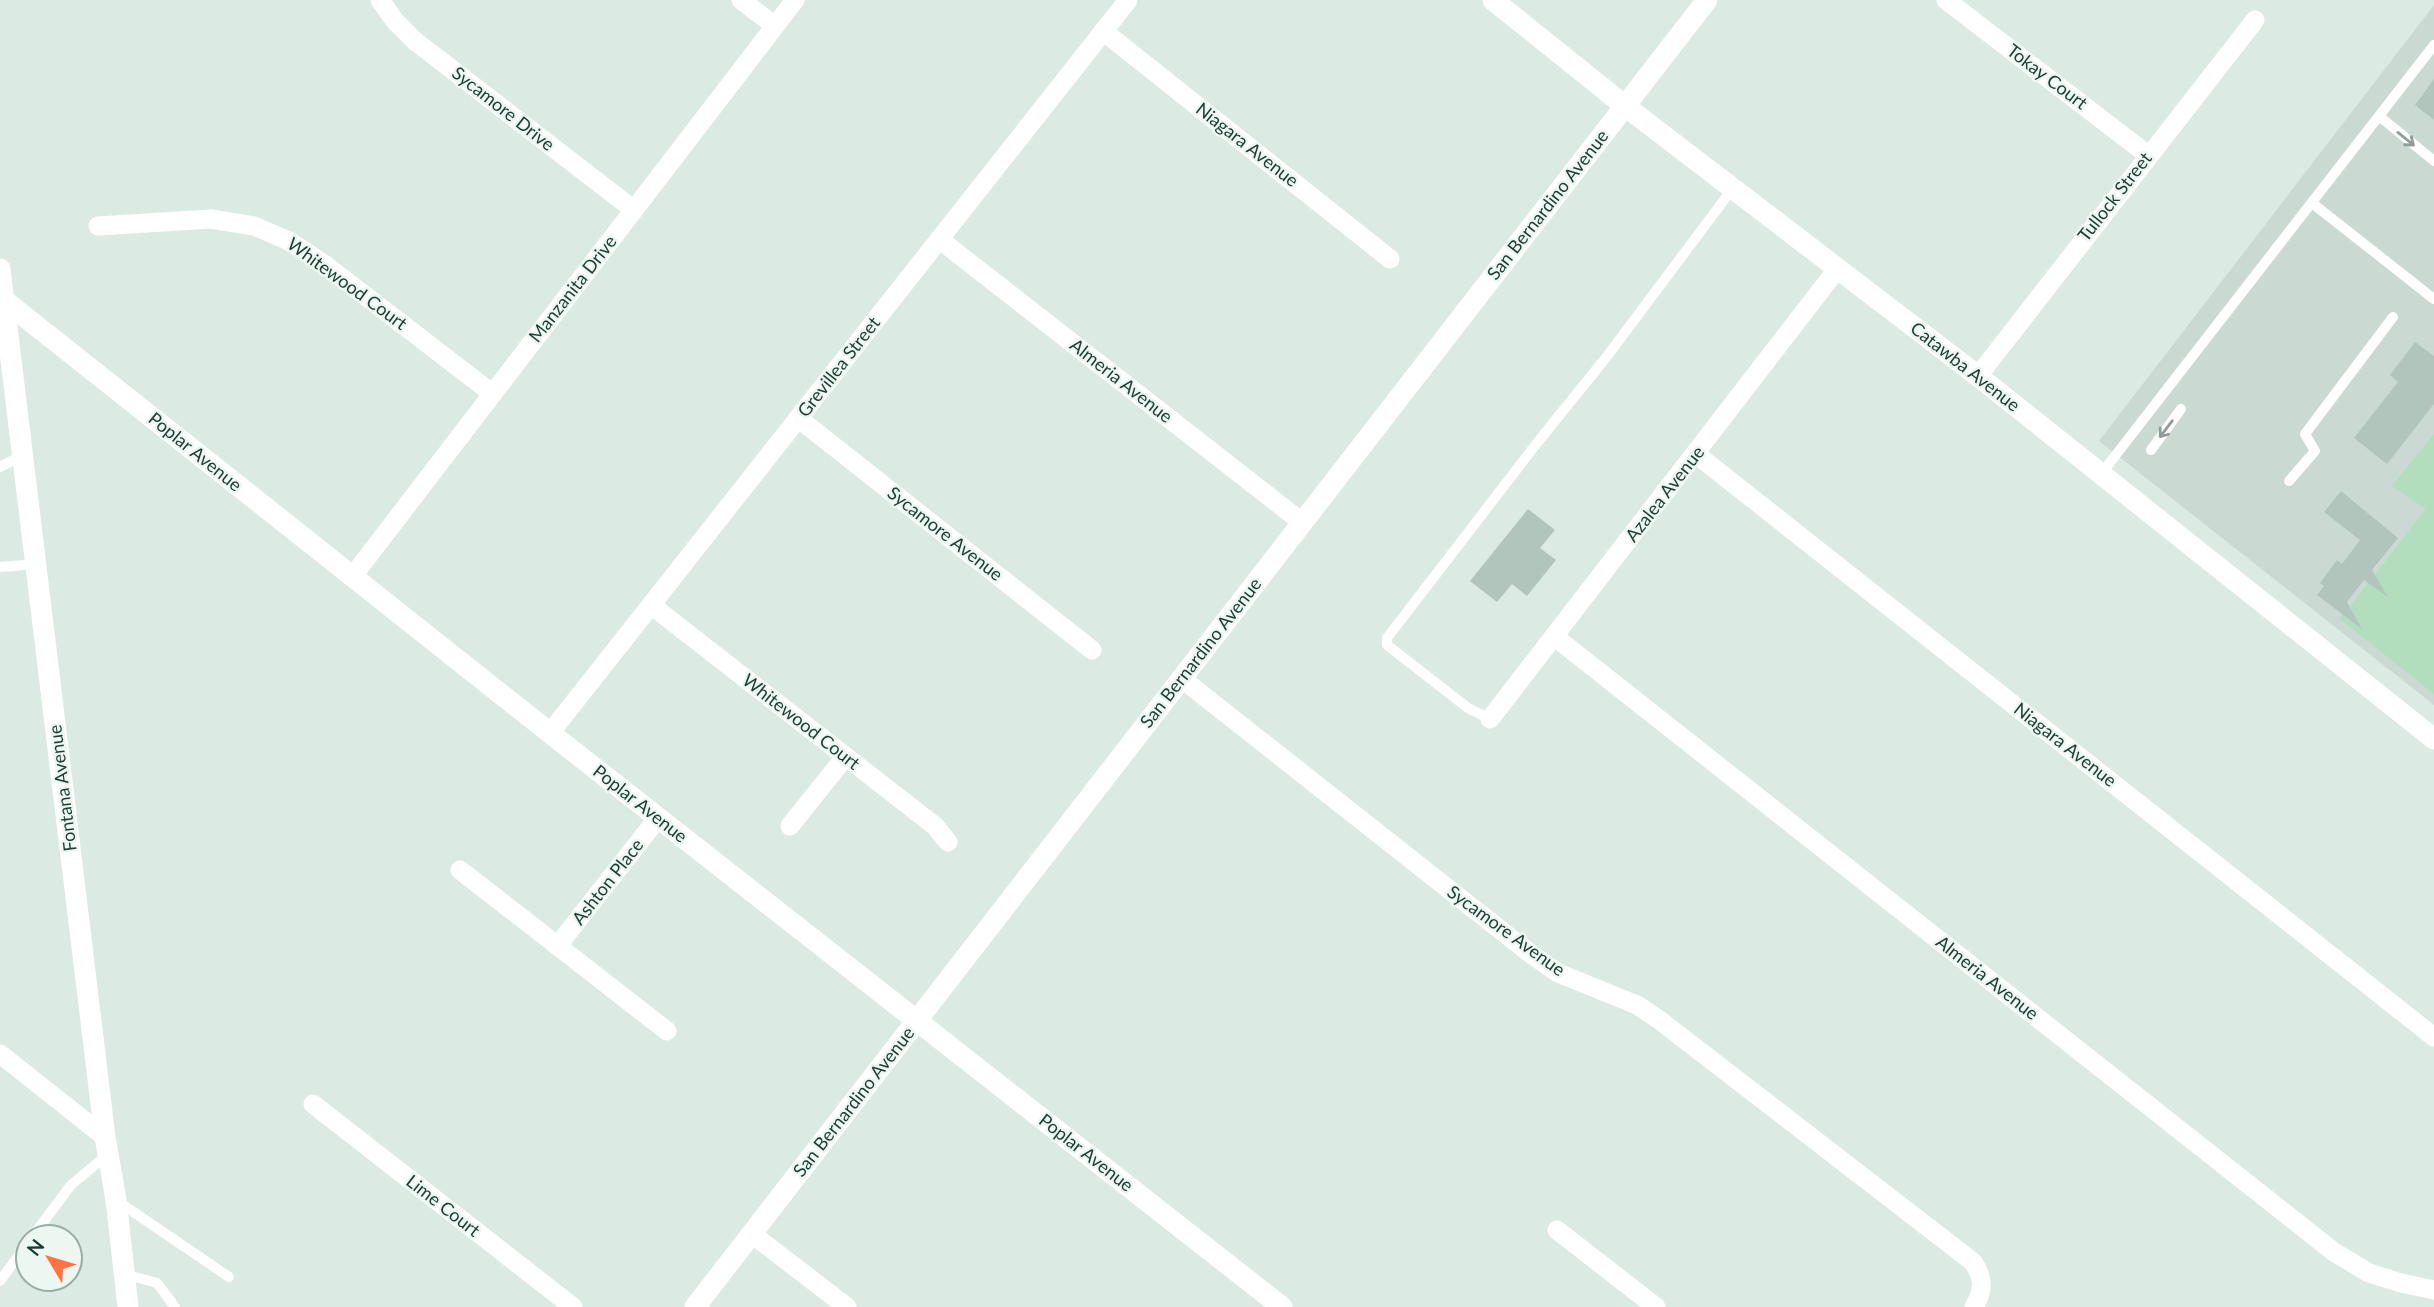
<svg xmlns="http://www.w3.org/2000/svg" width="2434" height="1307" viewBox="0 0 2434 1307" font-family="Lato,sans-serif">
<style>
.built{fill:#cadad3}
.green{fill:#b2debe}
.building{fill:#b1c5bd}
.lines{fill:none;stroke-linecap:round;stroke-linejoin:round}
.lane{stroke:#fff;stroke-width:10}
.street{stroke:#fff;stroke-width:19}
.secondary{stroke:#fff;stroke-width:21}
.oneway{stroke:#8e9d99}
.labels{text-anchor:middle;stroke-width:5;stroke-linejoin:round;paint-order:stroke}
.street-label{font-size:18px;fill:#1d3b33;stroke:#ecf7f2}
</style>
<rect width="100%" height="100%" fill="#dceae4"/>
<!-- built -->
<path class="built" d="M2434 5V705L2099 441Z"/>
<!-- green -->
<path class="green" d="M2434 434V694L2340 619 2426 509 2392 486Z"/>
<!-- building -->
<path class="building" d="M2434 79V120L2415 105Z
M2415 342 2434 356V404L2387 464 2354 438 2398 382 2390 375Z
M2341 491 2398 538 2372 570 2388 597 2364 580 2347 602 2362 629 2317 595 2324 586 2320 583 2337 560 2342 564 2360 540 2324 512Z
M1528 509 1555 530 1540 548 1556 560 1527 596 1512 584 1497 602 1470 581Z"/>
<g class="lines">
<!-- lane -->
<path class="lane" d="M2379 116 2434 161
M2312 203 2434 299
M2151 450 2181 409
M0 467 23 455
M2101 474 2434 45
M2289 481 2315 451 2305 434 2393 317
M0 567 37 564
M1490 719 1468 708 1387 645V638L1537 443 1608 355 1733 188
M116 1200 229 1277
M32 1237 71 1185 107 1155
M124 1274 157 1283 175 1307
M0 1281 28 1243"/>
<!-- street -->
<path class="street" d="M380 0 395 21 415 41 634 210
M741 0 775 26
M1946 0 2148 155
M1103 31 1390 259
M98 226 211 219 254 226 289 241 324 264 493 394
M939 239 1303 523
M1978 376 2255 20
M798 418 1092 650
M1696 454 2434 1037
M352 577 795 0
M651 605 935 826 948 842
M1555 637 2334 1252 2369 1273 2401 1283 2434 1290
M1181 678 1531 954 1558 973 1637 1005 1658 1019 1973 1262C1984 1278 1984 1290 1974 1307
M1490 719 1838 268
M550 733 1128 0
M790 826 845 757
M460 870 667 1031
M558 945 658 818
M0 1054 105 1137
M313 1104 573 1307
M1557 1230 1656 1307
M752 1234 847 1307"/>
<!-- secondary -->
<path class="secondary" d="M1493 0 1625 106 1978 376 2434 739
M0 269 105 1137 116 1200 128 1307
M0 297 550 733 1282 1307
M695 1307 1707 0"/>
</g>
<!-- one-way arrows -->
<defs><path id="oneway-shaft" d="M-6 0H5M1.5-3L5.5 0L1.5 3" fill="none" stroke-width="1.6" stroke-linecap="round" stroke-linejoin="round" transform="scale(1.75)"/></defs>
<g class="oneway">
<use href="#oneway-shaft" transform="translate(2406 139) rotate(39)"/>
<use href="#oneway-shaft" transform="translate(2166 429) rotate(127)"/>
</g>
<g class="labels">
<!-- street labels -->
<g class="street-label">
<text transform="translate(2047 77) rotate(37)" y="6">Tokay Court</text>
<text transform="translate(503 109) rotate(38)" y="6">Sycamore Drive</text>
<text transform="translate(1247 145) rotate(38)" y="6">Niagara Avenue</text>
<text transform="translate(2115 197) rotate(-52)" y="6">Tullock Street</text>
<text transform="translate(1548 205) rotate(-52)" y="6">San Bernardino Avenue</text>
<text transform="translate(347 284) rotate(36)" y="6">Whitewood Court</text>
<text transform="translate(573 289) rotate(-52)" y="6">Manzanita Drive</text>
<text transform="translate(839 367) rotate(-52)" y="6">Grevillea Street</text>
<text transform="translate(1965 367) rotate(38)" y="6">Catawba Avenue</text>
<text transform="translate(1121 381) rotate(38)" y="6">Almeria Avenue</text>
<text transform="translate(195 452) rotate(39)" y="6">Poplar Avenue</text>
<text transform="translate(1665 494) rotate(-52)" y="6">Azalea Avenue</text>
<text transform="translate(945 534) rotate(38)" y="6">Sycamore Avenue</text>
<text transform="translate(1201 653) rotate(-52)" y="6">San Bernardino Avenue</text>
<text transform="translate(801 722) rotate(38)" y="6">Whitewood Court</text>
<text transform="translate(2065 745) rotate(38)" y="6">Niagara Avenue</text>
<text transform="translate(63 788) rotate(-97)" y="6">Fontana Avenue</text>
<text transform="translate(640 804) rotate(38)" y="6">Poplar Avenue</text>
<text transform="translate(608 882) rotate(-52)" y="6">Ashton Place</text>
<text transform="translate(1506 931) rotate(36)" y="6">Sycamore Avenue</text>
<text transform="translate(1987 978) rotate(38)" y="6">Almeria Avenue</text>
<text transform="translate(854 1102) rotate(-52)" y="6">San Bernardino Avenue</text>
<text transform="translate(1086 1153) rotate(38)" y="6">Poplar Avenue</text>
<text transform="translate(443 1206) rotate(38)" y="6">Lime Court</text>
</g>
</g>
<!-- north arrow -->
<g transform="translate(49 1258) rotate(308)"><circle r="33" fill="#ecf7f2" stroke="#99aca6" stroke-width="2"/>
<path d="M0-5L12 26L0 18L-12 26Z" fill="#ff7345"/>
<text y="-10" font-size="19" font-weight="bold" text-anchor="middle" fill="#1d3b33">N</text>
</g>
</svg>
